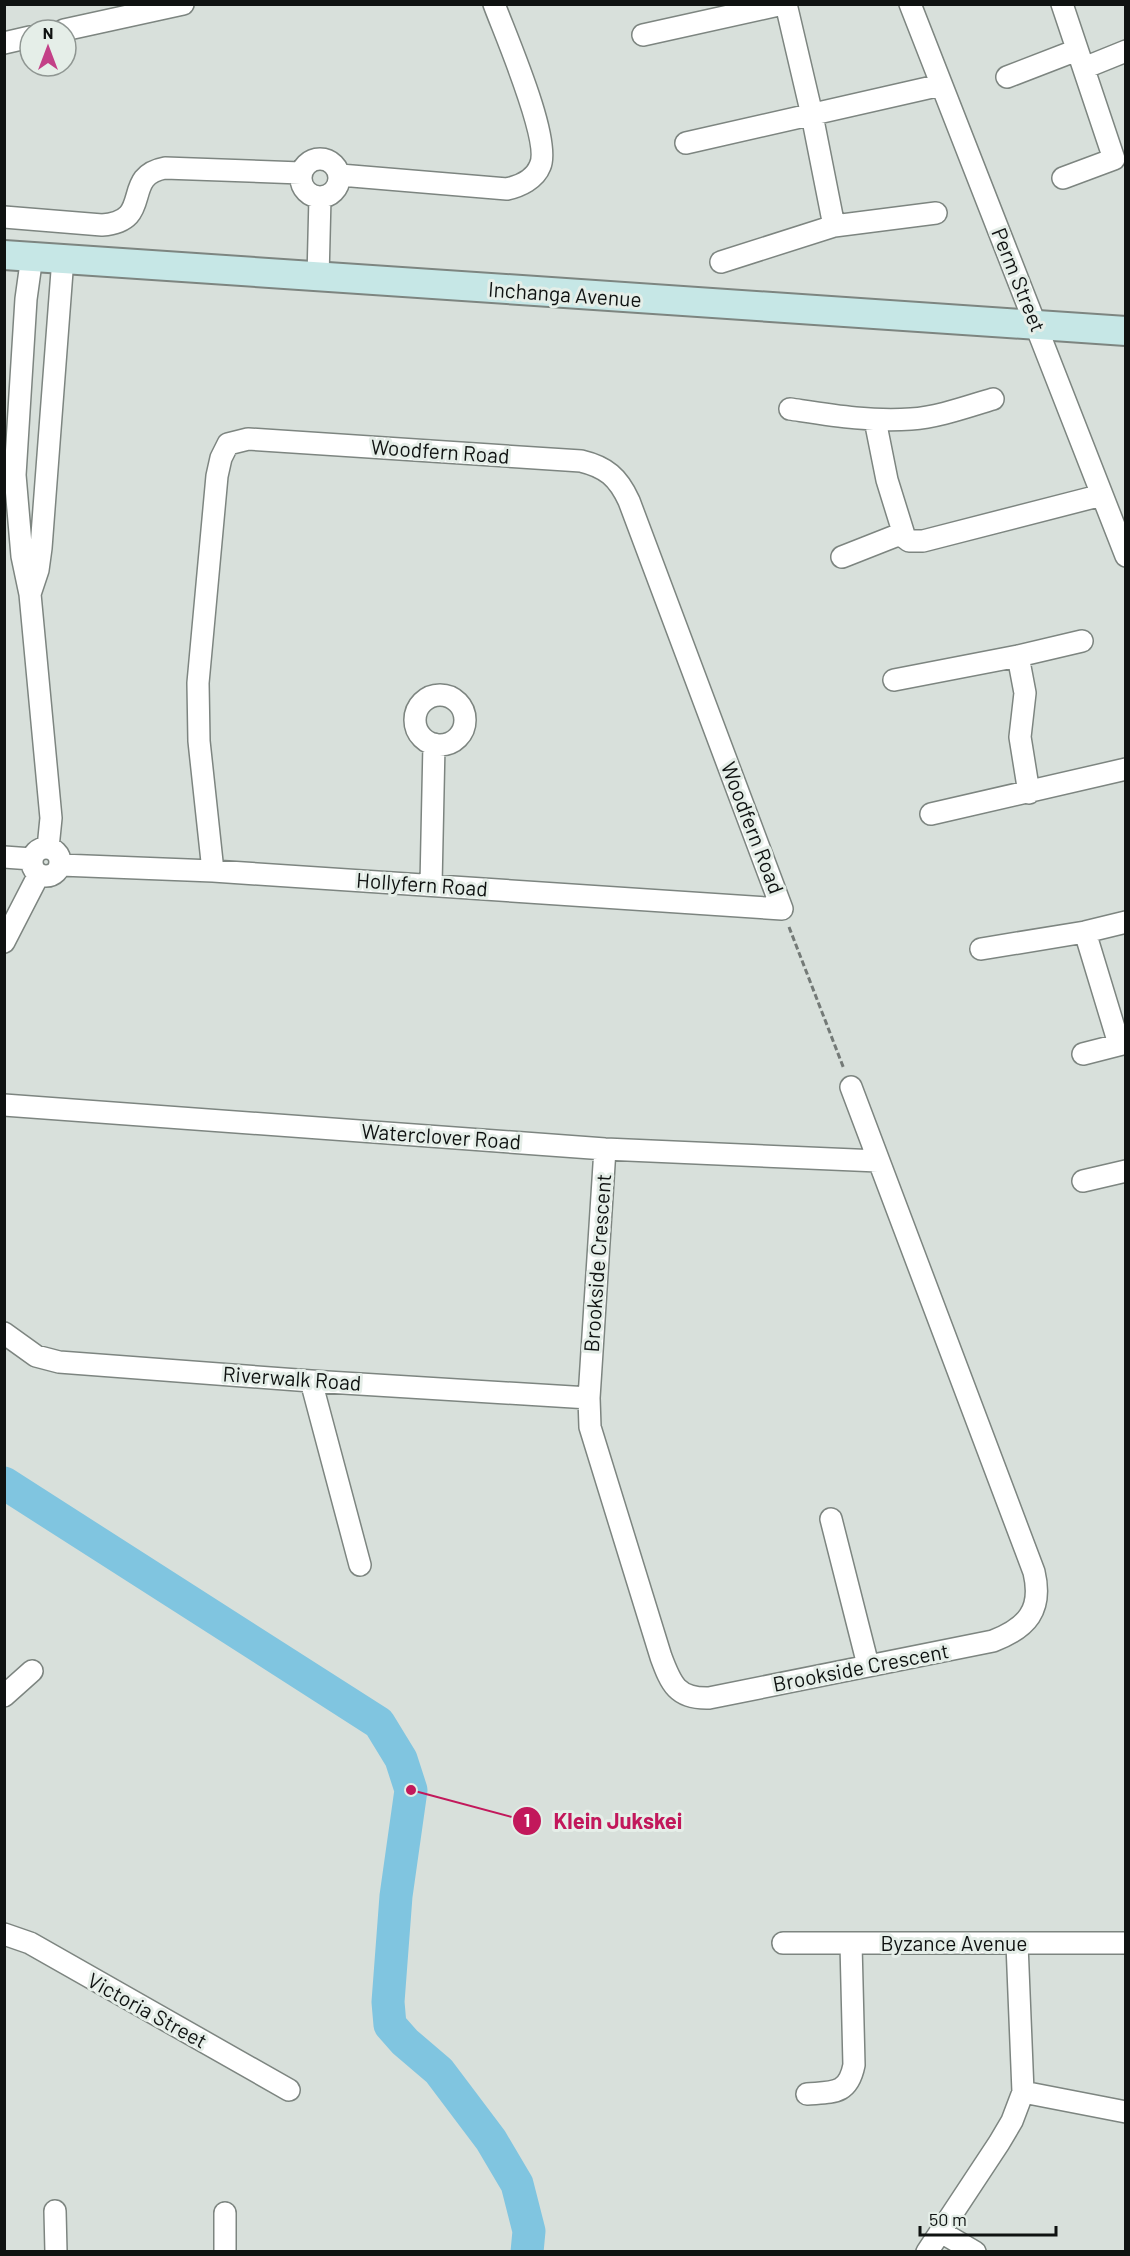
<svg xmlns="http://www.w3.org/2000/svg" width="1130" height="2256" viewBox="0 0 1130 2256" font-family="Barlow,sans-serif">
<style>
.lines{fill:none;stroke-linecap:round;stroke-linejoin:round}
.river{stroke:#80c5e0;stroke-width:33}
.street-casing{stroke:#7d8580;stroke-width:24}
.secondary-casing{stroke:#7d8580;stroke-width:32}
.path{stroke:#747a77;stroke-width:3;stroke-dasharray:6 3;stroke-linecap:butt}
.street{stroke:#fff;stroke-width:21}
.secondary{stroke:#c6e7e6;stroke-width:28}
.labels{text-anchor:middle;stroke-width:6;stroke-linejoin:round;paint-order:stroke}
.street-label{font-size:21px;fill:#0f1211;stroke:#e5eee8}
.leader{fill:none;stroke:#c2185b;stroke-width:2}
.callout-dot{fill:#c2185b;stroke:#e5eee8;stroke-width:2}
.mark-label{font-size:18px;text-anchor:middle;font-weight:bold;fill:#fff}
.callout-label{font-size:22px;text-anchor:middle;font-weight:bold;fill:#c2185b;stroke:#e5eee8;stroke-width:6;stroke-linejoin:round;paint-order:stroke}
</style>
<rect width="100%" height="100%" fill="#d8e0db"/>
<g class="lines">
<!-- river -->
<path class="river" d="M4 1483 379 1723 401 1759 411 1790 396 1896 388 2002 390 2025 405 2042 439 2071 491 2140 517 2184 529 2231 527 2252"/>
<defs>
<path id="street" d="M786 4 812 115 834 226
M910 4 1126 556
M1062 4 1114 159 1063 178
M64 30 183 4
M643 35 783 4
M4 43 30 37
M1084 68 1126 51
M1007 77 1077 50
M686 143 941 85
M301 178a19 19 0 1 1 38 0a19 19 0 1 1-38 0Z
M340 175 507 189C520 186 535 179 540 166 552 141 505 34 494 4
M4 217 102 225C155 221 120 176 165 168L301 173
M32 256 26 299 15 475 22 556 30 594 51 818 48 848
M721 262 834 226 936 213
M318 278 320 197
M790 409C830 415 870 422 911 419 939 417 966 407 993 399
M875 420 887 480 905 538 909 541H923L1102 495
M842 557 903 533
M30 594 38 570 41 548 63 258
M1018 656 1025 693 1020 737 1029 793
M894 680 1018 656 1082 641
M415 720a25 25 0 1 1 50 0a25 25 0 1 1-50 0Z
M931 814 1126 769
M32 862a14 14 0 1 1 28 0a14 14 0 1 1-28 0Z
M4 857 32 859
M61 865 213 871 782 909 629 501C618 477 606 467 581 461L248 439 228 444 221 458 217 476 198 683 199 741 213 871
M431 885 434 744
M1085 932 1119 1044
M4 942 39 874
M981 949 1085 932 1126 922
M1083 1054 1126 1043
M4 1105 605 1149 878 1161
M605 1149 589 1398 590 1427 661 1657C671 1684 677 1699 709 1698L993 1641C1027 1628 1043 1610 1034 1572L851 1087
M1083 1181 1126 1171
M4 1333 36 1356 59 1362 311 1381 589 1398
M311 1381 360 1565
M831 1519 868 1665
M4 1696 32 1671
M4 1934 30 1943 289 2090
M783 1943H1126
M1023 2092 1126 2112
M807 2094C833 2092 848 2095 854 2065L851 1944
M55 2211 56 2252
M941 2232 975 2252
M225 2252V2213
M927 2252 999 2143 1012 2121 1023 2092 1017 1944"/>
<path id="secondary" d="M4 255 1126 331"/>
</defs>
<!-- street casing -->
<use href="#street" class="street-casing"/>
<!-- secondary casing -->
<use href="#secondary" class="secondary-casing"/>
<!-- path -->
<path class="path" d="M789 927 844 1069"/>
<!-- street -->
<use href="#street" class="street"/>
<!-- secondary -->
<use href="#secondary" class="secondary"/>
</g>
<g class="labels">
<!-- street labels -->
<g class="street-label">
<text transform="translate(1018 280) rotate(68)" y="7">Perm Street</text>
<text transform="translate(565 295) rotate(4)" y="7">Inchanga Avenue</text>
<text transform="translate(440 452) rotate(4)" y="7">Woodfern Road</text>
<text transform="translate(752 828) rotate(69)" y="7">Woodfern Road</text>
<text transform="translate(422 885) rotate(4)" y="7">Hollyfern Road</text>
<text transform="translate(441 1137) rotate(4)" y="7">Waterclover Road</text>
<text transform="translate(598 1263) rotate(-86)" y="7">Brookside Crescent</text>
<text transform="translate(292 1379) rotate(4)" y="7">Riverwalk Road</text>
<text transform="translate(861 1668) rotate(-11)" y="7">Brookside Crescent</text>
<text x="954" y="1951">Byzance Avenue</text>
<text transform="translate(147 2011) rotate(29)" y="7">Victoria Street</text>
</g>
</g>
<!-- callouts -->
<path class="leader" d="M411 1790L527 1821"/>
<g class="callout-dot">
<circle cx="411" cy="1790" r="6"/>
<circle cx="527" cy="1821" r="15"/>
</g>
<g class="mark-label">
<text x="527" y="1827">1</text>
</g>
<g class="callout-label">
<text x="618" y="1829">Klein Jukskei</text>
</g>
<!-- border -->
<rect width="1130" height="2256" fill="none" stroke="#0f1211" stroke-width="12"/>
<!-- north arrow -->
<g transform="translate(48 48)"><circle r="28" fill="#e5eee8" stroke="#8f9692" stroke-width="1.5"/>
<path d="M0-4.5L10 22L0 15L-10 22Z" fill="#c34087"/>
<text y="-9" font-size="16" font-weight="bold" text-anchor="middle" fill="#0f1211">N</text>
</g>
<!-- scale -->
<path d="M920 2226v9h136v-9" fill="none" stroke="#0f1211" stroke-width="3"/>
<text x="929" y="2226" font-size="18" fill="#0f1211" stroke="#e5eee8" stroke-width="4.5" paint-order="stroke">50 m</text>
</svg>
